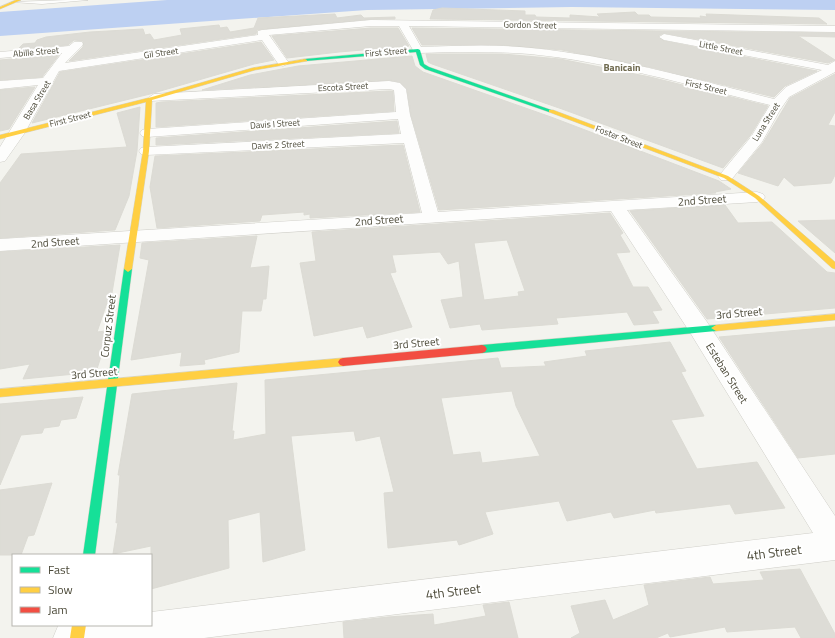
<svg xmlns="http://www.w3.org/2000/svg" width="835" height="638" viewBox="0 0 835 638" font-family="'Titillium Web',sans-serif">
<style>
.water{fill:#bdd0f2}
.building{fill:#dddcd6;stroke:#dcdbd4;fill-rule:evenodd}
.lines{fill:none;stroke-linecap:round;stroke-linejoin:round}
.lane-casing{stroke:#cfcec8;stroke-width:1}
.street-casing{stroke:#cfcec8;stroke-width:1}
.fast-casing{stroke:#d5d4c6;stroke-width:1}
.slow-casing{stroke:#d5d4c6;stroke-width:1}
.jam-casing{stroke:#d5d4c6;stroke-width:1}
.lane{fill:#fdfdfc;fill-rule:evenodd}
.street{fill:#fdfdfc;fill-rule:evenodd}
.fast{fill:#16e098;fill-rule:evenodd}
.slow{fill:#ffcf43;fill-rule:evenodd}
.jam{fill:#f24e42;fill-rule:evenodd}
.labels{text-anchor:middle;stroke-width:4;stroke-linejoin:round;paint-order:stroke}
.far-street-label{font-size:9px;fill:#4b4938;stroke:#fff}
.far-neighbourhood-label{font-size:10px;font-weight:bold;fill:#6f6a4f;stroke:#fff}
.street-label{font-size:11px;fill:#4b4938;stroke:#fff}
.near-street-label{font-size:13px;fill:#4b4938;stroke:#fff}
</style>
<rect width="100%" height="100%" fill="#f3f3ee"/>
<!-- water -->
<path class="water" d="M167 0H835V10L572 7 367 10 0 36V12Z"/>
<!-- building -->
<path class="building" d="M442 8 525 11V15H535L536 17 570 18V15L600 17 597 14 635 12 638 15H649L651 17 701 18 700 16 707 17 706 14 819 18 827 24 430 19 433 10Z
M335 14 337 18 361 15 364 18 395 17V19H371L262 29 257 30 256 34 69 61 83 47V41L74 40 68 45 18 49 23 44 35 43 37 40 46 37 90 32 143 29 145 35 150 34 154 40 182 35 180 29 219 25 220 28 227 27 230 32 254 28 258 18Z
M371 28H398L409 46 339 52 287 58 272 36Z
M412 28 835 33V37L798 36 835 60 828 63 664 33 658 36 664 41 817 71 785 86 774 97 654 68 562 50 503 45H422Z
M261 42 274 60 254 64 150 94 32 123 60 72Z
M426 54H502L560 59 650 77 768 106 750 136 723 168 562 109 432 64 428 62Z
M59 55 42 77 0 80V60Z
M412 56 415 66 423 72 551 117 719 181 731 189 715 192 716 193 439 210 411 115 407 89 400 82 389 80 202 90 250 75 298 66Z
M835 74V112L828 125 835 126V175L831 183 794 186 784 177 778 186 738 173 763 143 790 98Z
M35 87 9 129 0 131V90Z
M389 91H393L394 111 156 127V103L161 102Z
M140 107 137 151 129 196 115 230 0 238V183L21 154 127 147 117 113Z
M397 121 399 133 156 145V138Z
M403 145 420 212 310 218V214L304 215V212L262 215 260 221 157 228 150 187 155 156Z
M725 205 738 223 772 222 827 272 835 273V308L707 319 630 211Z
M610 213 623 233 620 235 630 252 616 253 633 287H648L662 310 652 311 659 323 634 325 627 312 556 318 558 324 482 330 480 324 450 328 441 300 463 297 459 261 448 264 440 252 392 255 396 272 390 273 412 327 367 338 363 326 314 336 300 263 316 261 312 232ZM507 240 525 291 518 292 519 296 484 300 474 243Z
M835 220V253L798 221Z
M257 236 250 268 269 266 266 299H263L261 311H242L239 352 204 360 205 364 180 366 182 352 131 360 149 260 140 258 142 243Z
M120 245 112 293 110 294 97 332 106 331 104 347 96 372 23 379 30 364 0 369V252Z
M835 327V454L798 458 719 337Z
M670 342 686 371 681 372 704 416 671 420 697 469 757 462 785 508 735 514 730 504 656 513 655 510 614 518 611 512 567 521 559 501 485 512 493 534 459 545 457 540 388 548 384 493 394 492 380 436 356 441 354 431 291 436 305 550 263 562 260 512 228 520 229 568 151 589V546L113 554 118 522 116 523 120 475H118L132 394 237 383 232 431H234L233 440 266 434 265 380 498 358 501 368 546 366 544 362 587 356 585 351ZM512 391 516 406 540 456 482 463 480 452 453 455 441 398Z
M83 397 76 418 61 420 59 426 44 428 42 433 21 435 0 485V404Z
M52 483 34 535 28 536 21 555H0V490Z
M800 569 835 634V638H801L795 627 727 632 725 627 670 637 668 633 656 638H571L580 633 571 606 605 600 613 620 649 605 644 585 710 577 713 584 764 580 760 572Z
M509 602 518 638H344L343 622 388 617 433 614 434 625 486 616 483 605Z"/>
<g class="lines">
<defs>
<path id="lane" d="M68 0H88L42 4 12 2Z"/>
<path id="street" d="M371 20 835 26V32L409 26 421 47C458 46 494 44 531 48 613 56 694 79 774 99L786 87 822 70 664 40 659 37 664 34 828 65 835 61V72L789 97 780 110 762 142 731 180H721L718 177 751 137 770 105C691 86 611 62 530 54 493 51 455 52 418 53L413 50 399 26H371L269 35 289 63 283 66 279 65 262 40 59 71 24 134 5 161 0 162V147L38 85 0 89V81L43 78 62 53 0 58V52L69 46 74 42H82L83 44 82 46 65 63 258 35V31L262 30Z
M389 81 400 83 406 89 410 115 438 212 757 192 763 194 765 197 763 200 757 202 627 210 707 322 835 516V560L204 638H53L58 626 61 625H151V612L813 533 691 334 611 211 0 251V239L422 213 404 143 146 155 141 154 139 151 141 148 146 147 401 134 398 119 147 137 142 136 140 133 142 130 147 129 396 112 394 90 389 89 150 101 148 98 154 94Z"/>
<path id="fast" d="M418 49 420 50 424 64 429 67 554 111 549 112 425 69 420 65 416 52 305 61 303 60 305 59Z
M128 266 132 269 95 555H83L124 269Z
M716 325 721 328 716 331 482 353 479 352 477 349 479 346 482 345Z"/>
<path id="slow" d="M16 0H21L0 9V7Z
M305 59 307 60V61L255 70 152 100 149 151 132 269 128 272 124 269 143 151 146 102 0 139V135L152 97 252 68Z
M549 110H553L728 176 759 196 835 262V269L832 268 755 198 724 178 549 112Z
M835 314V320L716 331 711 328 716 325Z
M343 358 346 359 348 362 346 365 343 366 0 397V389Z
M72 625H86L84 638H70Z"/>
<path id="jam" d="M482 345 485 346 487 349 485 352 482 353 343 366 340 365 338 362 340 359 343 358Z"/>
</defs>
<!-- lane casing -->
<use href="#lane" class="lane-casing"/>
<!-- street casing -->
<use href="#street" class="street-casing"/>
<!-- fast casing -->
<use href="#fast" class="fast-casing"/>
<!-- slow casing -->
<use href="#slow" class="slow-casing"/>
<!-- jam casing -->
<use href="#jam" class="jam-casing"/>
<!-- lane -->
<use href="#lane" class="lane"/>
<!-- street -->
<use href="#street" class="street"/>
<!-- fast -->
<use href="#fast" class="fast"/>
<!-- slow -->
<use href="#slow" class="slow"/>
<!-- jam -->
<use href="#jam" class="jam"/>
</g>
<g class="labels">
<!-- far-street labels -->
<g class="far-street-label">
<text transform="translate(530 25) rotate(1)" y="3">Gordon Street</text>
<text transform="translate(721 48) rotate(11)" y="3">Little Street</text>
<text transform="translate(36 52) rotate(-5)" y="3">Abille Street</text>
<text transform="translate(386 52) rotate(-5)" y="3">First Street</text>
<text transform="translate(161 53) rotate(-8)" y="3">Gil Street</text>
<text transform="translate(343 87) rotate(-3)" y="3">Escota Street</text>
<text transform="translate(706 87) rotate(13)" y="3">First Street</text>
<text transform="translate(37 100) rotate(-59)" y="3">Basa Street</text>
<text transform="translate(70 119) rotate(-14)" y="3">First Street</text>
<text transform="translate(766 122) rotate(-58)" y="3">Luna Street</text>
<text transform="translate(275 124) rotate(-4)" y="3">Davis I Street</text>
<text transform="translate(619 137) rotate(21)" y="3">Foster Street</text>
<text transform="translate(278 145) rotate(-3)" y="3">Davis 2 Street</text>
</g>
<!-- far-neighbourhood labels -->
<g class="far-neighbourhood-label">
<text x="622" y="71">Banicain</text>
</g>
<!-- street labels -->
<g class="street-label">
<text transform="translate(702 200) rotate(-4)" y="4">2nd Street</text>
<text transform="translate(379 220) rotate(-4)" y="4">2nd Street</text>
<text transform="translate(55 242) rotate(-4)" y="4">2nd Street</text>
<text transform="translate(739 313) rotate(-5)" y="4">3rd Street</text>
<text transform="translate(108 326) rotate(-83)" y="4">Corpuz Street</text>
<text transform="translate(416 343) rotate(-5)" y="4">3rd Street</text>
<text transform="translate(94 373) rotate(-5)" y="4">3rd Street</text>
<text transform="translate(727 373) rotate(58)" y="4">Esteban Street</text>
</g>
<!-- near-street labels -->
<g class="near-street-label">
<text transform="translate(774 552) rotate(-7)" y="5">4th Street</text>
<text transform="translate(453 591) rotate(-7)" y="5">4th Street</text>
</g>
</g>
<!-- legend -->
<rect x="12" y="554" width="140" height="72" fill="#ffffff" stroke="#b7b6af"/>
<rect x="20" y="567" width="20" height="6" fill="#16e098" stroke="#b7b6af"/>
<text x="48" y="574" font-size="12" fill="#4b4938">Fast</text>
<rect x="20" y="587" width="20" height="6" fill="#ffcf43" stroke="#b7b6af"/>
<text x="48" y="594" font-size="12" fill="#4b4938">Slow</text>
<rect x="20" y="607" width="20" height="6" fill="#f24e42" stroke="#b7b6af"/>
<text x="48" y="614" font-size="12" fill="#4b4938">Jam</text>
</svg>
